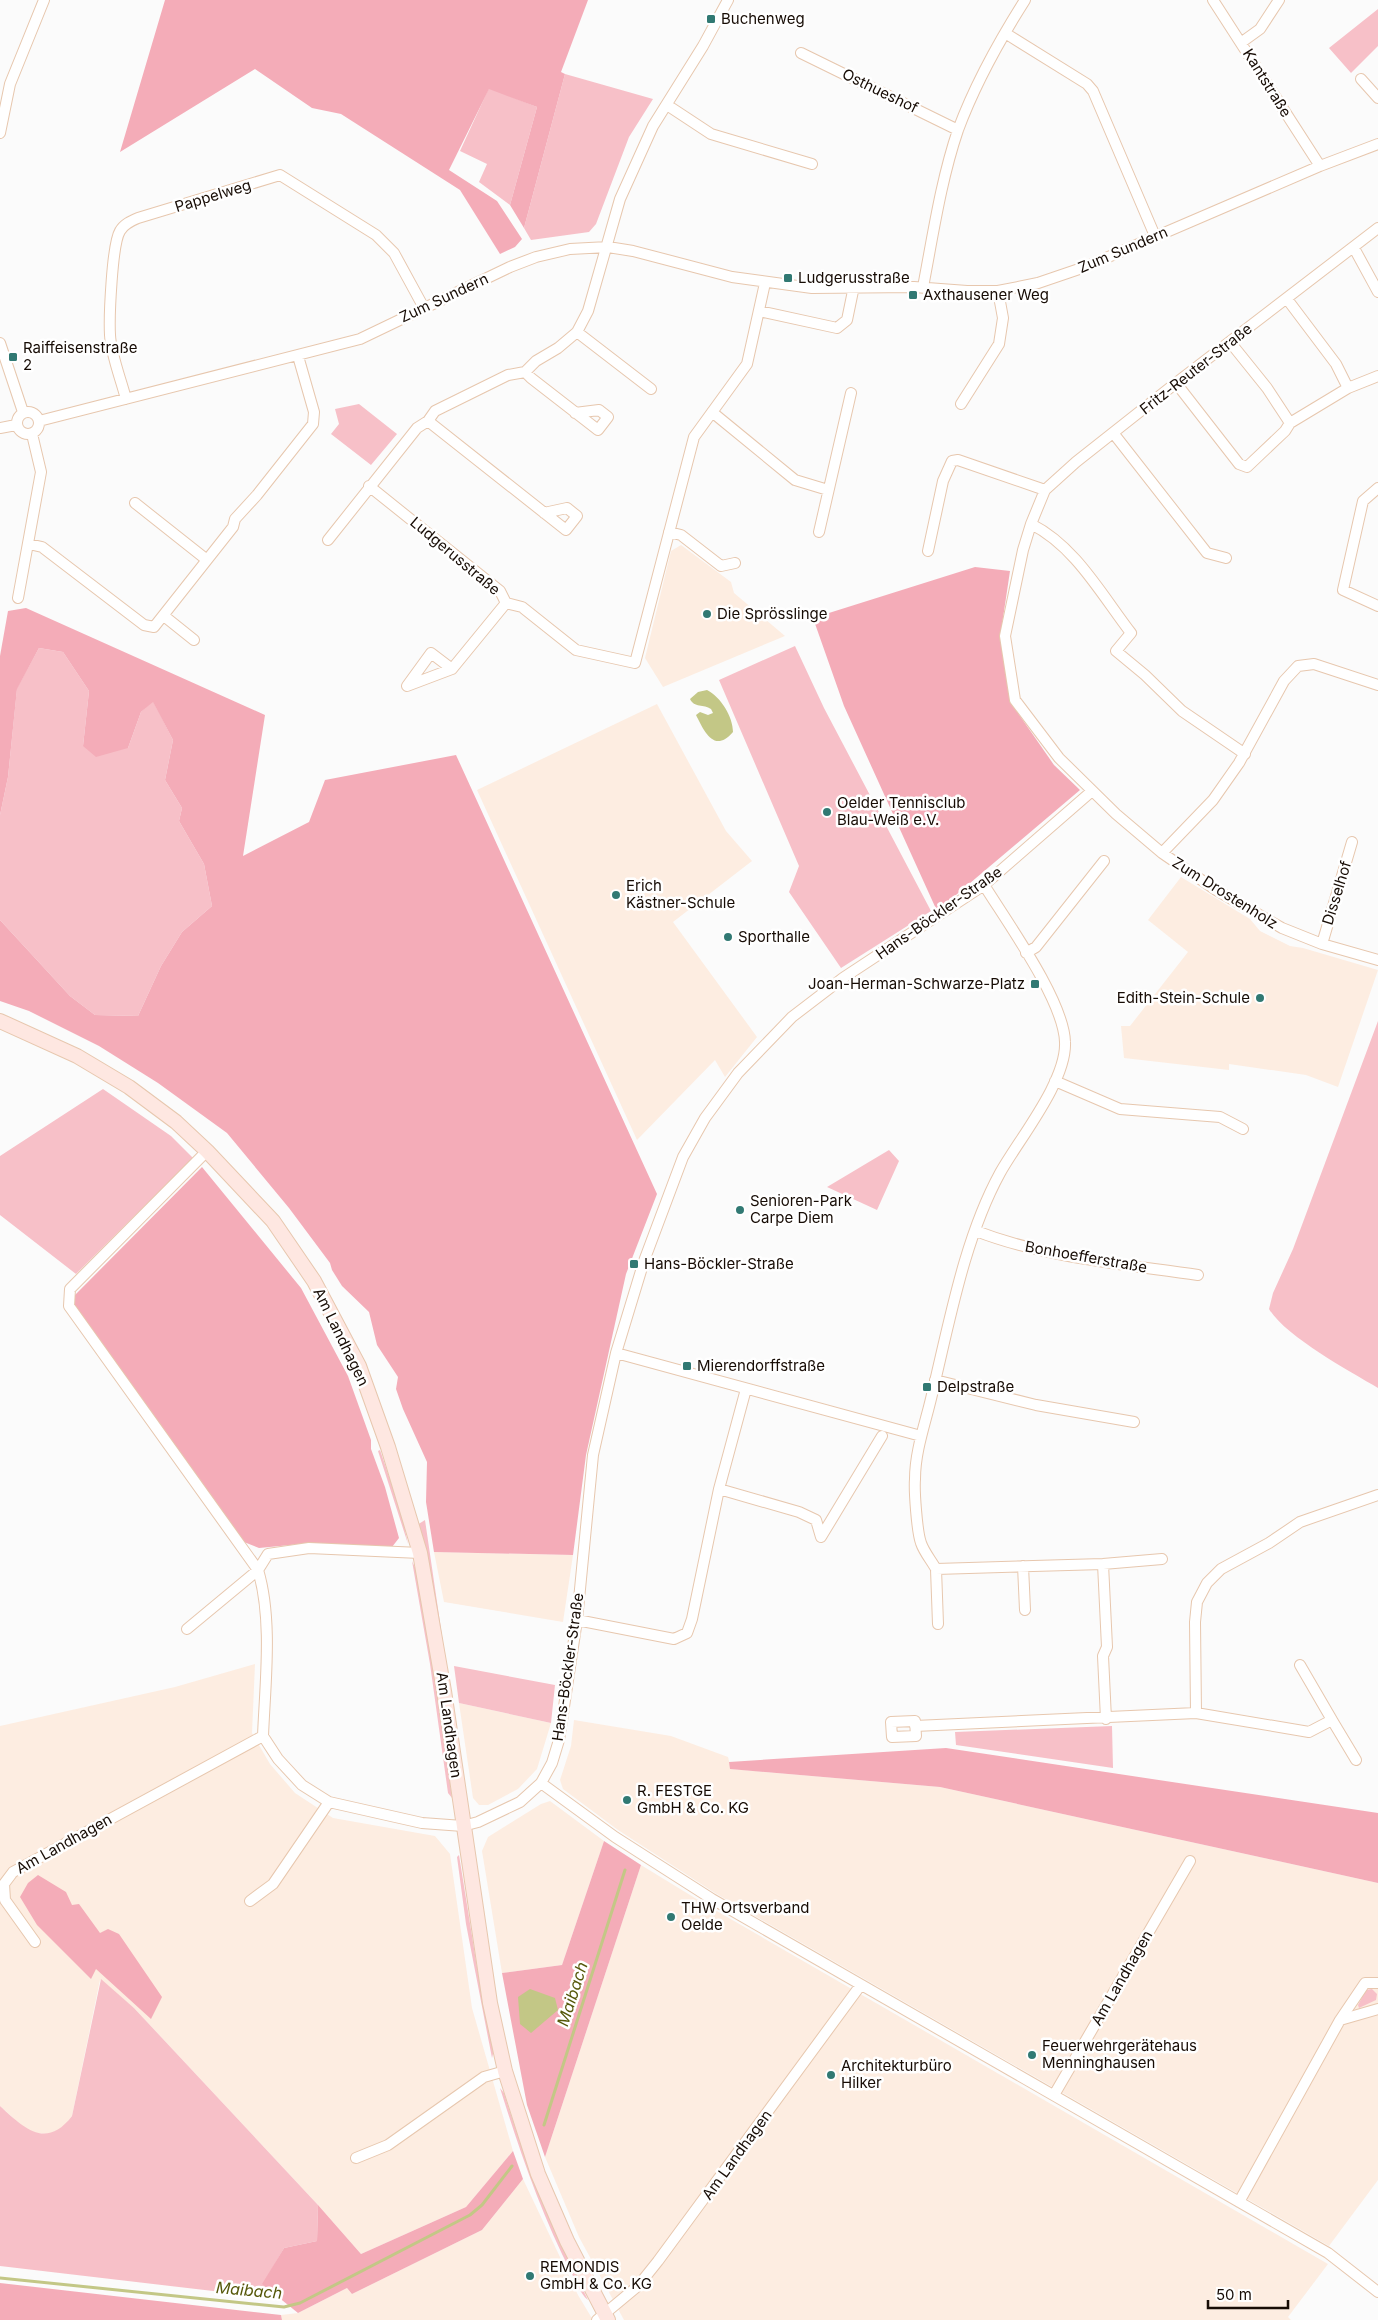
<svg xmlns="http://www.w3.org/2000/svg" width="1378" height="2320" viewBox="0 0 1378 2320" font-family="Inter,sans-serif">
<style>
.built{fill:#fdede1}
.green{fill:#f7c0c8}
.forest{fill:#f4acb8}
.water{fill:#c3c786}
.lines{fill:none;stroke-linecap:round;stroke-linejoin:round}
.stream{stroke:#c3c786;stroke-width:3}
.street-casing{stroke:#e7c7ae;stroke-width:12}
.secondary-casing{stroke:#e7c7ae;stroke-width:16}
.street{stroke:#fff;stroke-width:10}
.secondary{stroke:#fee7e1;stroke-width:14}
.poi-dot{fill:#317973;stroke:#fff;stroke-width:2}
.labels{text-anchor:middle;stroke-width:5;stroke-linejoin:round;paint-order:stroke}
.poi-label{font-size:15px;fill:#170c05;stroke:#fff;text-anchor:start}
.street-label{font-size:15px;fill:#170c05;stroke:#fff}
.water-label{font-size:16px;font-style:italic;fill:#555709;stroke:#fff}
</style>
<rect width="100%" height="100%" fill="#fbfbfb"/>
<!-- built -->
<path class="built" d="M681 545 731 582 734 593 785 636 663 687 645 658 671 551Z
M657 704 726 831 752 861 673 922 757 1037 725 1077 715 1060 637 1140 477 790Z
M1181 877 1250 919 1260 931 1290 946 1303 948 1378 970 1338 1087 1306 1075 1229 1064V1070L1124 1058 1121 1026H1130L1188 952 1148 920Z
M434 1552 573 1555 563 1622 444 1602Z
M255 1664 252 1733 270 1764 295 1793 333 1818 435 1836 450 1854 472 2008 513 2151 466 2207 361 2254 318 2205 134 2008 100 1980 72 2116 62 2129 49 2134 34 2133 23 2127 0 2106V1726L175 1687Z
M459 1703 551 1723 537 1769 518 1789 488 1805H479L473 1798Z
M574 1720 671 1736 728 1757 731 1769 940 1787 1378 1883V2180L1329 2246 715 1893 618 1830 563 1789 560 1780 571 1746Z
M550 1801 604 1841 562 1965 502 1973 482 1851 488 1837 541 1804Z
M641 1865 708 1906 1328 2264 1288 2317 1291 2320H624L579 2237 545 2157Z
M523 2179 578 2295 593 2320H282L281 2315 298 2313 347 2288 352 2294 482 2230Z"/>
<!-- green -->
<path class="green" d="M1378 9V46L1351 73 1329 48Z
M565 74 653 99 629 137 596 224 589 232 531 240 524 228Z
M489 88 537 107 510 205 479 182 487 164 460 151Z
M359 404 397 434 371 465 331 434 339 424 335 409Z
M795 646 824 708 931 911 841 968 789 892 799 866 719 680Z
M39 648 63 652 89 691 83 746 128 748 141 712 153 701 173 740 165 780 182 808 179 821 204 864 212 906 182 932 161 966 138 1016 95 1015 70 996 0 920V815L8 777 17 688Z
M1378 1021V1388C1349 1371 1285 1336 1269 1309L1273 1293 1293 1249Z
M103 1089 171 1136 193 1158 76 1274 0 1215V1156Z
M889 1150 899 1161 877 1210 827 1187Z
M380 1450 402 1515 408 1544 378 1451Z
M425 1520 465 1793 417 1525Z
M412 1561 417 1572 438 1693 452 1798 448 1793 430 1664Z
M454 1666 555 1685 551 1723 459 1703Z
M1112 1726 1113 1768 956 1745 955 1732Z
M459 1855 477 1967 494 2050 492 2058 466 1924 457 1857Z
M101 1979 134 2008 318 2205 317 2241 284 2248 263 2284 281 2299 0 2266V2106C24 2128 46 2150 72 2116Z
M1372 1989 1377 1994 1376 2000 1359 2008 1358 2005 1366 1990Z
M500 2088 504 2093C526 2165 555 2233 588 2300 581 2295 576 2282 572 2274 541 2214 520 2152 500 2088Z"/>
<!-- forest -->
<path class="forest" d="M165 0H588L561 72 565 74 524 228 510 205 537 107 489 89 449 170 497 201 522 239 515 247 500 254 460 190 341 114 312 108 255 69 120 152Z
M975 567 1010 571 1000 638 1011 703 1054 765 1080 790 937 911 844 706 813 618Z
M26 608 265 715 243 856 309 822 325 780 456 755 657 1194 626 1274 586 1455 573 1555 434 1552 426 1502 427 1462 403 1409 396 1389 398 1377 377 1345 369 1312 342 1286 332 1270 330 1263 289 1208 227 1133 158 1083 99 1046 29 1011 0 1001V920L70 996 95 1015 138 1016 161 966 182 932 212 906 204 864 179 821 182 808 165 780 173 740 153 702 141 712 128 748 96 757 83 746 89 691 63 652 39 648 17 689 8 777 0 815V656L8 611Z
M202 1167 301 1288 348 1376 371 1440V1449L385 1487 399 1538 392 1547 311 1543 259 1548 244 1542 75 1306V1295Z
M946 1748 1378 1813V1883L940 1787 730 1769 729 1762Z
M604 1841 641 1865 545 2157 527 2105 502 1973 562 1965Z
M38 1875 66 1892 72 1905 79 1904 100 1933 108 1929 119 1934 162 1997 151 2019 96 1969 91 1979 37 1925 20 1897 28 1883Z
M513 2151 523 2179 482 2230 352 2294 347 2288 298 2313 262 2284 284 2248 317 2241 318 2205 361 2254 466 2207Z
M0 2283 281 2315 282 2320H0Z"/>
<!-- water -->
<path class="water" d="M707 690C721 697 733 717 733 732 714 754 704 731 696 715L700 712 708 715 713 713 711 709C704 704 694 708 690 699L698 692Z
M530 1989 555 1998 558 2010 531 2033 520 2024 518 1997Z"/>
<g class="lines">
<!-- stream -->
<path class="stream" d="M544 2125 625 1870
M0 2278 284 2307 300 2303 470 2215 482 2205 512 2166"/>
<defs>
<path id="street" d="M1213 0 1320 166
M1005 33 1087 84 1093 91 1155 236
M1242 42 1260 29 1279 0
M801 53 958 130
M1361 79 1378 98
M667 105 711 134 812 164
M0 133 10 84 44 0
M1378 228 1176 383 1076 462 1045 490 1031 524 1023 550 1005 636 1015 700 1059 758 1116 814 1162 853 1216 890 1282 928 1322 944 1378 960
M1354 248 1378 292
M923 287C933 235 941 180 958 130 975 84 999 41 1025 0
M1287 299 1336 364 1348 388
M759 311 837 328 847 320 854 286
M577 332 651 389
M1230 342 1267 388 1290 423
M0 343 23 412
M525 372 531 378 598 430 608 417 599 410 575 413
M1176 383 1239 464 1247 467 1285 431 1290 423 1348 388 1378 376
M126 399C121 379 111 355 110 335 109 317 112 244 120 231 124 224 131 221 138 218L280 175 376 235 394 253 424 308
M961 404 999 344 1003 318 998 291
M17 423a11 11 0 1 1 22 0a11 11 0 1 1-22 0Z
M712 412 795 480 828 490
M39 421 360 339 510 267 536 257 570 249 608 247 633 251 732 277 812 288 914 287 967 291H998L1038 283 1085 267 1320 166 1378 144
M428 421 566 530 577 516 567 508 544 513
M0 428 16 425
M1114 434 1207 553 1226 558
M369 486 500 591 506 603
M1378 488 1363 501 1343 590 1378 606
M135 503 207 560
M1031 524C1075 546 1101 594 1131 633L1116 651 1145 675 1182 711 1245 754
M669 532 681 535 721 566 735 563
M819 532 851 393
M328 540 417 428 428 421 435 411 508 375 525 372 536 361 558 348 577 332 588 311 620 199 653 126 703 46 728 0
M29 544 42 547 144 625 154 627 233 527 235 519 257 495 313 424 314 412 298 356
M928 551 943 481 952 461 958 460 1045 490
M18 598 41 472 32 434
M506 603 522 607 576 650 635 663 694 437 747 364 765 283
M164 616 194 640
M452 669 431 653 407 686 452 669 506 603
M1162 853 1213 800 1239 763 1284 681 1298 666 1314 664 1378 685
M984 885C1007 922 1064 1001 1065 1042 1067 1081 1019 1139 1000 1173 965 1237 950 1319 933 1390 927 1419 915 1449 915 1479 914 1491 917 1532 921 1543 924 1552 931 1560 936 1569L1103 1564 1162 1559
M1322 944 1352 842
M1026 953 1036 947 1104 861
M1055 1081 1120 1109 1220 1117 1243 1129
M207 1151 70 1289 69 1306 258 1570C273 1620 265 1684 263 1736
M976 1231C1046 1258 1123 1264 1198 1275
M616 1353 921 1436
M935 1380 1036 1405 1134 1422
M719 1489 799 1512 816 1520 821 1537 882 1436
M1103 1564 1107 1647 1103 1656 1106 1719
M1023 1566 1025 1610
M936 1569 938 1624
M577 1620 674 1639 687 1633 692 1619 719 1489 746 1389
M187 1629 258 1570 268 1554 309 1548 420 1553
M1300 1665 1332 1720
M1196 1713 1195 1622 1197 1602 1207 1583 1221 1569 1269 1543 1300 1522 1378 1495
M915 1721 916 1736 892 1737 891 1722Z
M915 1726 1196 1713 1309 1732 1332 1720 1356 1760
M541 1783 615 1837 712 1899 1328 2253 1378 2292
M250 1901 273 1884 329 1802
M35 1942 5 1900 4 1884 13 1872 263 1736 278 1759 302 1785 329 1802 422 1823 463 1826 478 1822 520 1802 541 1783 552 1763 559 1740 577 1620 593 1455 616 1353 644 1261 683 1157 705 1118 738 1073 792 1017 843 978 984 885 1092 791
M1340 2020 1378 2009
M1054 2095 1190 1861
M356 2158 388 2145 484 2077 505 2071
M1239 2202 1340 2020 1365 1983H1378
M597 2320 638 2286 658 2261 860 1986"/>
<path id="secondary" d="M0 1021 77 1056 129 1087 176 1122 207 1151 273 1221 314 1281 359 1366 388 1447 420 1553 444 1691 490 2003 505 2071 538 2174 567 2241 608 2320"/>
</defs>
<!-- street casing -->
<use href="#street" class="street-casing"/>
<!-- secondary casing -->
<use href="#secondary" class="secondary-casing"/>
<!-- street -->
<use href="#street" class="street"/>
<!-- secondary -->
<use href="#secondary" class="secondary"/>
</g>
<!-- markers -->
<g class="poi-dot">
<rect x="706" y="14" width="10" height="10" rx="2.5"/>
<rect x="783" y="273" width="10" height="10" rx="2.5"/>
<rect x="908" y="290" width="10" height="10" rx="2.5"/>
<rect x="8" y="352" width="10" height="10" rx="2.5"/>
<circle cx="707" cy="614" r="5"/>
<circle cx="827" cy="812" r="5"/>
<circle cx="616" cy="895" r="5"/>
<circle cx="728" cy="937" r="5"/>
<rect x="1030" y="979" width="10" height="10" rx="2.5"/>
<circle cx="1260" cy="998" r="5"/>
<circle cx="740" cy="1210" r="5"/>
<rect x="629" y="1259" width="10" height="10" rx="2.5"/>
<rect x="682" y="1361" width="10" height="10" rx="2.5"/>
<rect x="922" y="1382" width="10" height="10" rx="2.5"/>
<circle cx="627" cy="1800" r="5"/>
<circle cx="671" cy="1917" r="5"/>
<circle cx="1032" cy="2055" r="5"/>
<circle cx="831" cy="2075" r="5"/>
<circle cx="530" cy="2276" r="5"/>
</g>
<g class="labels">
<!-- poi labels -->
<g class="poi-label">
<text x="721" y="24">Buchenweg</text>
<text x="798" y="283">Ludgerusstraße</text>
<text x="923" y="300">Axthausener Weg</text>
<text x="23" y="353">Raiffeisenstraße<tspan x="23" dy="17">2</tspan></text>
<text x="717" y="619">Die Sprösslinge</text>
<text x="837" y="808">Oelder Tennisclub<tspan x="837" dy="17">Blau-Weiß e.V.</tspan></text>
<text x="626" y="891">Erich<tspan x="626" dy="17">Kästner-Schule</tspan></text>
<text x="738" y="942">Sporthalle</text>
<text x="1025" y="989" text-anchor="end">Joan-Herman-Schwarze-Platz</text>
<text x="1250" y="1003" text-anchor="end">Edith-Stein-Schule</text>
<text x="750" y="1206">Senioren-Park<tspan x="750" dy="17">Carpe Diem</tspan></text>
<text x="644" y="1269">Hans-Böckler-Straße</text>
<text x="697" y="1371">Mierendorffstraße</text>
<text x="937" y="1392">Delpstraße</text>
<text x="637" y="1796">R. FESTGE<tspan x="637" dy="17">GmbH &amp; Co. KG</tspan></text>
<text x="681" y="1913">THW Ortsverband<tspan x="681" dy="17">Oelde</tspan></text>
<text x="1042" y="2051">Feuerwehrgerätehaus<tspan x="1042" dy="17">Menninghausen</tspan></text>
<text x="841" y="2071">Architekturbüro<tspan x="841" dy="17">Hilker</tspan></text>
<text x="540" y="2272">REMONDIS<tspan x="540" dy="17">GmbH &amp; Co. KG</tspan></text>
</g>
<!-- street labels -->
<g class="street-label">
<text transform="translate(1267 83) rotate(58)" y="5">Kantstraße</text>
<text transform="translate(880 91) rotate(26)" y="5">Osthueshof</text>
<text transform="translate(213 196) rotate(-17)" y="5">Pappelweg</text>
<text transform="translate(1123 250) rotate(-23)" y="5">Zum Sundern</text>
<text transform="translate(444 298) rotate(-25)" y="5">Zum Sundern</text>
<text transform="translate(1196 369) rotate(-38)" y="5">Fritz-Reuter-Straße</text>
<text transform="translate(455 556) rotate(40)" y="5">Ludgerusstraße</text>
<text transform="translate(1225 893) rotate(32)" y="5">Zum Drostenholz</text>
<text transform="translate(1337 893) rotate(-73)" y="5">Disselhof</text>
<text transform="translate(939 913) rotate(-35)" y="5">Hans-Böckler-Straße</text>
<text transform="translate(1086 1257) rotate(10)" y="5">Bonhoefferstraße</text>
<text transform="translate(341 1337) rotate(64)" y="5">Am Landhagen</text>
<text transform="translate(568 1667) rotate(-82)" y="5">Hans-Böckler-Straße</text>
<text transform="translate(449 1725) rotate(82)" y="5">Am Landhagen</text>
<text transform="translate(64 1844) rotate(-29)" y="5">Am Landhagen</text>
<text transform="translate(1122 1978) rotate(-60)" y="5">Am Landhagen</text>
<text transform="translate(737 2155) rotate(-54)" y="5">Am Landhagen</text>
</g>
<!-- water labels -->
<g class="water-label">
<text transform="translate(572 1994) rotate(-72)" y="6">Maibach</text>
<text transform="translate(249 2290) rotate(5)" y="6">Maibach</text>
</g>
</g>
<!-- scale -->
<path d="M1208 2300v8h80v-8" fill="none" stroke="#170c05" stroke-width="2.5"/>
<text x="1216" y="2300" font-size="15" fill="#170c05" stroke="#ffffff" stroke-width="4" paint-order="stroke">50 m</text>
</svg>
